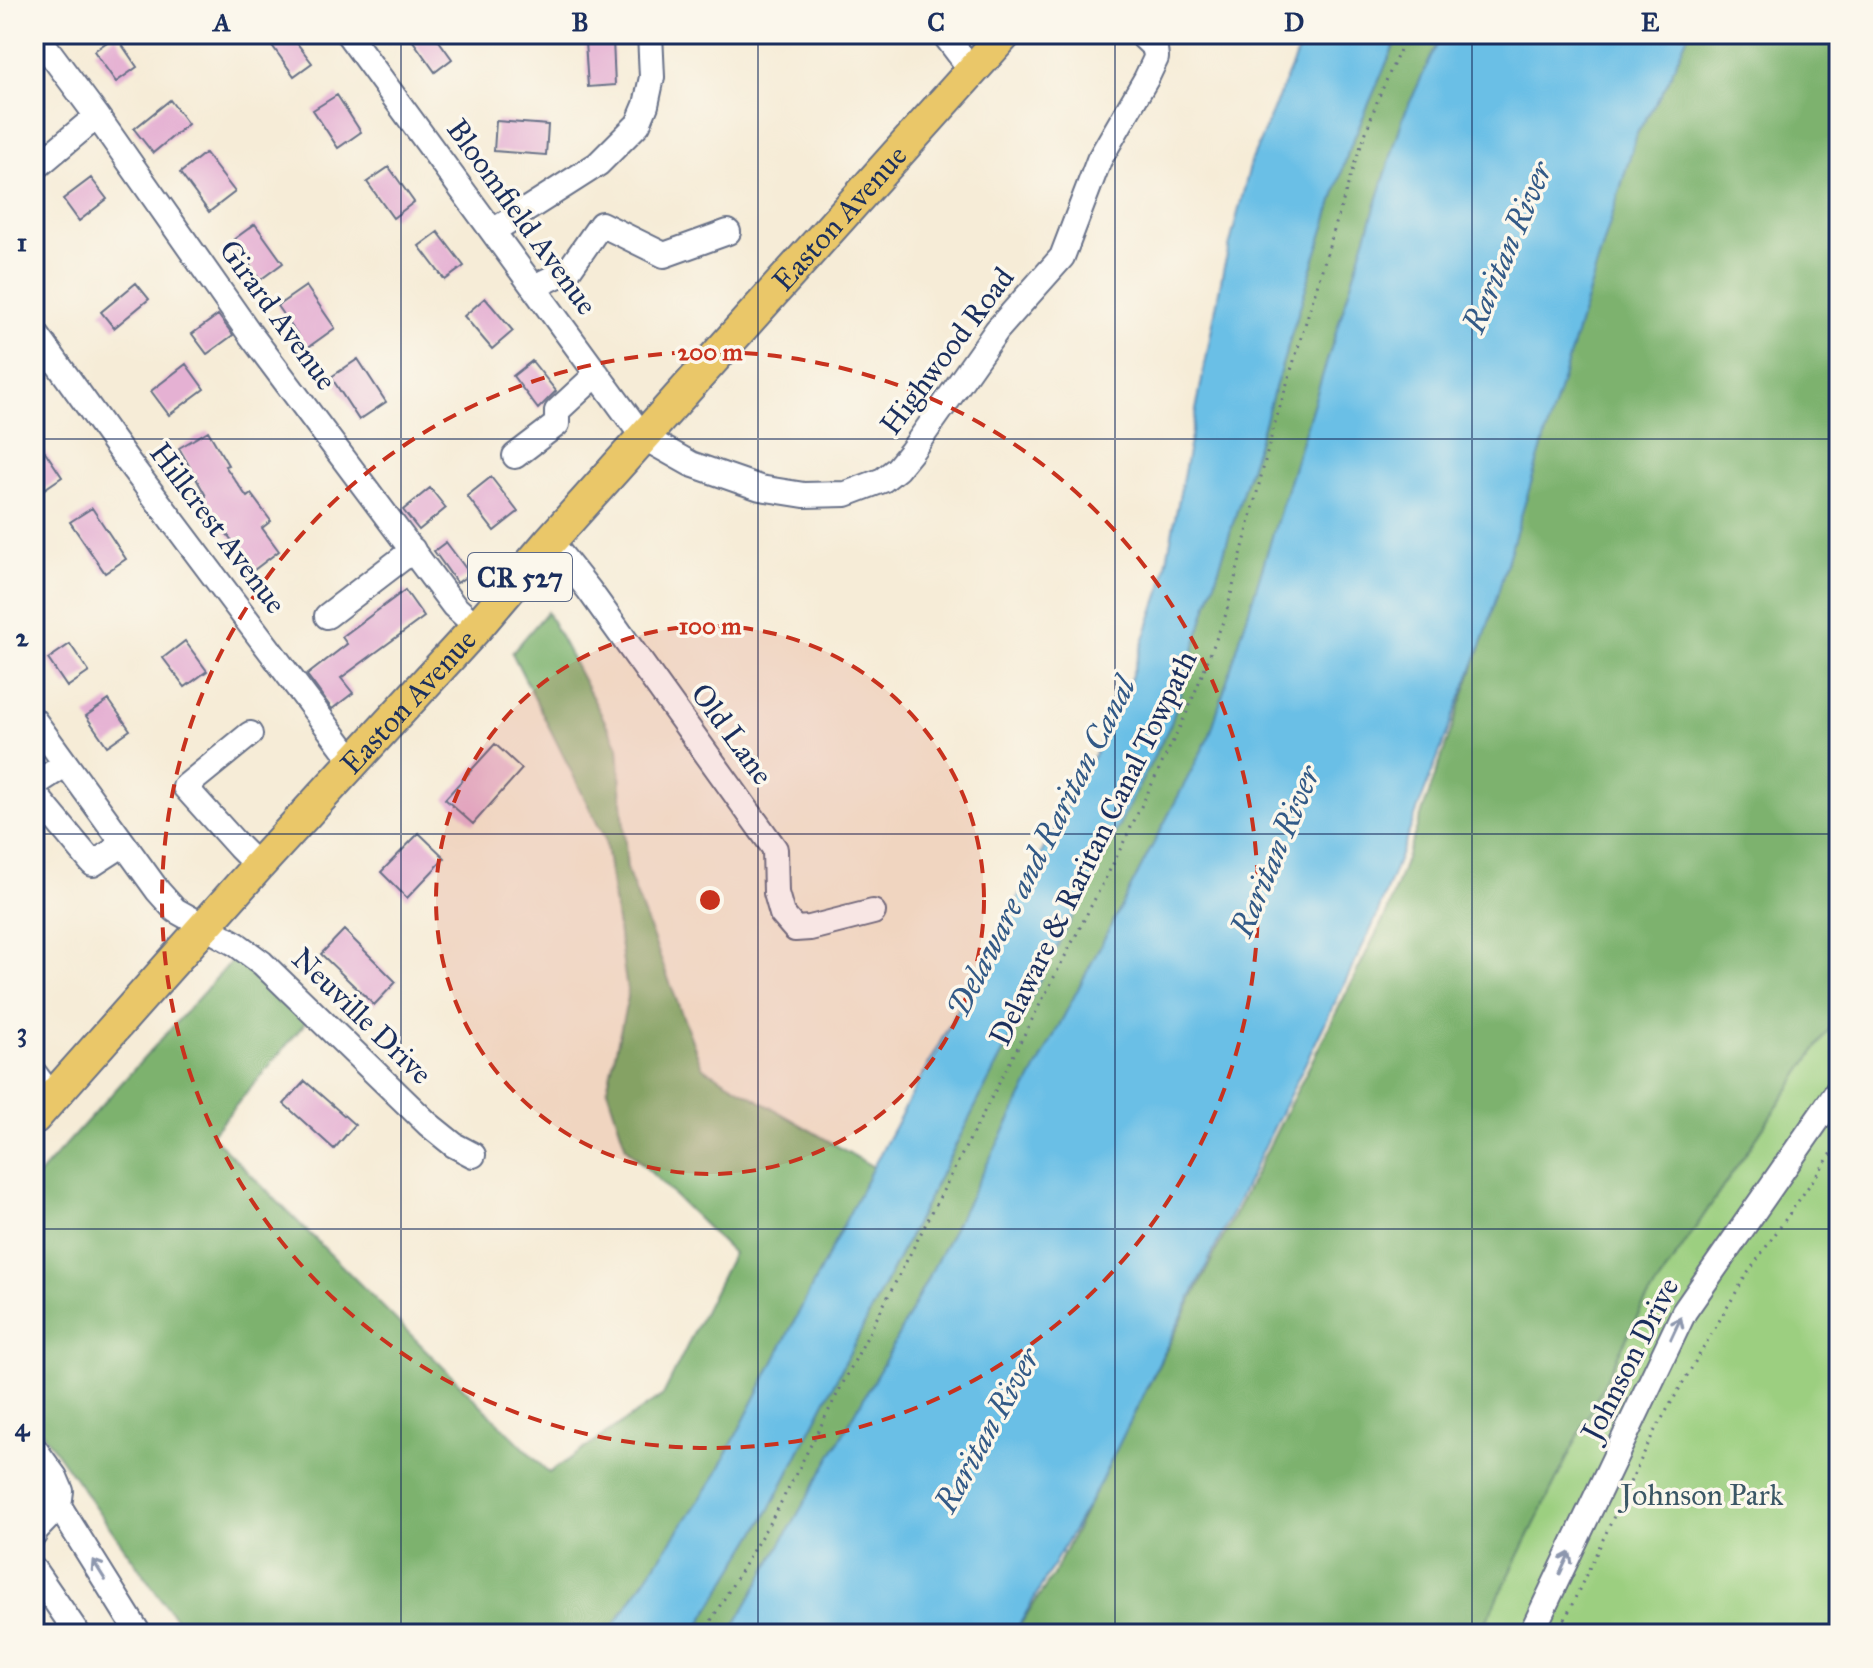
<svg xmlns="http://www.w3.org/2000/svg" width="1873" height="1668" viewBox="0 0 1873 1668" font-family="'IM FELL Great Primer',serif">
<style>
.green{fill:#9ccf80;stroke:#5c7f6f;stroke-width:2}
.forest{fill:#7db26e;stroke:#4c7066;stroke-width:2}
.water{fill:#6abfe6;stroke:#4277a2;stroke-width:2}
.building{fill:#e5b1d3}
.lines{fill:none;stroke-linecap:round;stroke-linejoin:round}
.minor-casing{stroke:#687188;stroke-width:28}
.major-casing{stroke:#687188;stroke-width:36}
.path{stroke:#687188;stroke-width:3;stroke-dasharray:2 6;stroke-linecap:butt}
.minor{stroke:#fff;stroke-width:24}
.major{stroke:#eac769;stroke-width:32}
.oneway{stroke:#8d97ae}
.grid{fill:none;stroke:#1b2f5e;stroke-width:2;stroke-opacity:0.55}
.ring{fill:none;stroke:#c8321e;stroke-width:4;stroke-dasharray:14 10}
.labels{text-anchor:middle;stroke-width:7;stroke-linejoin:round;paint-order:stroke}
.shield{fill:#fbf7ec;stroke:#5e6b89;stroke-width:2}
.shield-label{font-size:28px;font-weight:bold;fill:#1b2f5e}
.street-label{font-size:30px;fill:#1b2f5e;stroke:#fbf7ec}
.park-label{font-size:30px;fill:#3b5766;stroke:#fbf7ec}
.water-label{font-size:32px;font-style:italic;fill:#335a87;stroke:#fbf7ec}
.centre{fill:#c8321e;stroke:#fbf7ec;stroke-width:4}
.ring-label{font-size:24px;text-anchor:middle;font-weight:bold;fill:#c8321e;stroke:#fbf7ec;stroke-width:7;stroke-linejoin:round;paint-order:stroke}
.neatline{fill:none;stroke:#1b2f5e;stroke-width:3}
.grid-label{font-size:26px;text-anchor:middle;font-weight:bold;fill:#1b2f5e}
</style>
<rect width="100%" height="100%" fill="#fbf7ec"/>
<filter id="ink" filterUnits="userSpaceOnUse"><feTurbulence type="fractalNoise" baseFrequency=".0125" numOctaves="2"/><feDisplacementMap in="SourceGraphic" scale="16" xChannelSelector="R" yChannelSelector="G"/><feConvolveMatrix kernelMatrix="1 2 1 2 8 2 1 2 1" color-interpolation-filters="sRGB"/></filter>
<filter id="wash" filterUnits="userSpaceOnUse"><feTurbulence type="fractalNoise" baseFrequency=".006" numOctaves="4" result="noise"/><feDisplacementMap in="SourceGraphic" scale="32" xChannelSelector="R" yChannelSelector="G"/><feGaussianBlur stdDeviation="1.8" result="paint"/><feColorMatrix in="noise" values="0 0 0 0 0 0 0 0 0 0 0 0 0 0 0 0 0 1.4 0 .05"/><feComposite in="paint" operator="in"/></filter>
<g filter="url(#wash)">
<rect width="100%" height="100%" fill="#f6ecd7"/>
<!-- green -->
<path class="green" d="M1839 1015V1634H1480L1642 1307Z"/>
<!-- forest -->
<path class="forest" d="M1399 34H1442L1404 115 1210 735 887 1357 730 1634H694L770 1509 1171 723 1348 152Z
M1688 34H1839V1015L1642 1307 1480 1634H1014L1053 1575 1387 912 1485 635 1637 133 1667 84Z
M547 612 618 746 627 870 702 1067 873 1167 715 1477 608 1634H186L34 1421V1180L238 954 306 1022 211 1135 549 1473 663 1395 733 1253 626 1148 607 1089 628 997 605 839 512 653Z"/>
<!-- water -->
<path class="water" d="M1305 34H1399L1348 152 1171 723 770 1509 694 1634H608L715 1477 873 1167 1123 701 1162 586 1223 271 1251 162Z
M1442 34H1688L1667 84 1637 133 1485 635 1373 925 1101 1481 1014 1634H730L887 1357 1210 735 1404 115Z"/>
<g id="blocks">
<!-- building -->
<path class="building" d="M284 34H290L312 63 294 76 271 44Z
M408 34H434L452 59 435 72Z
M116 36 137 67 116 82 94 51Z
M613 40 615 85 588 87 585 42Z
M337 95 361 132 338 148 313 110Z
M170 100 188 124 153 153 134 129Z
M496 121 548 125 546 155 494 151Z
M205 153 235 192 209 212 180 173Z
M389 167 414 202 393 218 367 182Z
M91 178 107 199 79 221 63 199Z
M255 224 283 263 260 280 233 240Z
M438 232 464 266 445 280 419 246Z
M136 283 149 299 114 328 101 312Z
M306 286 335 328 307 348 277 306Z
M485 298 513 331 492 349 464 316Z
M218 315 233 335 207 354 192 334Z
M358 359 386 402 359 420 331 377Z
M532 361 556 391 538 409 513 376Z
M186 364 204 389 169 415 151 391Z
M208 431 228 465 225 466 247 497 251 494 271 521 262 528 279 551 250 573 236 553 239 550 201 500 206 496 179 448Z
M34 435 62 477 34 496Z
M491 477 518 512 494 531 467 496Z
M430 488 446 508 419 530 403 510Z
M92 508 126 559 105 573 70 522Z
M446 542 470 574 457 583 434 551Z
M405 590 424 617 341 678 353 693 332 709 307 675 347 644 342 637Z
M185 641 207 671 185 687 163 658Z
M70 644 89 672 67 687 48 659Z
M109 700 130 730 107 746 86 716Z
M495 744 522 769 473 824 445 799Z
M419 833 445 858 407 898 381 872Z
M344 930 396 982 374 1005 321 954Z
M305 1081 355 1125 334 1149 284 1104Z"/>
</g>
</g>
<g filter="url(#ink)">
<use href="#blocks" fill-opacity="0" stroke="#687188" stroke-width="2"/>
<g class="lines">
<defs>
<path id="minor" d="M36 34 97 116 250 334 454 606 477 627
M348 34 643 437 691 464 760 488 804 495 846 494 883 480 897 469 911 452 997 330 1062 257 1099 160 1146 79 1156 58 1155 48 1140 34
M944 34 972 71
M34 169 97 116
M493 231 598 164 638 124 646 105 652 77 650 34
M534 287 569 270 601 224 664 255 728 232
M34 331 129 463 353 761
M515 456 557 424V411L597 374
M550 541 589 590 775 849 776 893 782 914 795 929 810 928 873 912
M327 616 413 550
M34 720 158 891 175 910 236 944 262 963 428 1124 454 1145 473 1155
M250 734 185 787 239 847 258 866
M34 785 66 764
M34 793 93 864 124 844
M34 1073 52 1097
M34 1448 55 1477 61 1491 59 1506 139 1634
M34 1481 45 1498
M34 1535 35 1531 59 1506
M34 1570 78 1634
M1531 1634 1684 1312 1839 1089"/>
<g id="major">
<path id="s1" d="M34 1118 258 866 477 627 550 541 1005 34"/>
</g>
</defs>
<!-- minor casing -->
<use href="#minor" class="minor-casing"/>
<!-- major casing -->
<use href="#major" class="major-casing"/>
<!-- path -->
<path class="path" d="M703 1634 777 1510 1114 862 1188 710 1226 614 1274 426 1354 165 1378 99 1407 34
M1558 1634 1654 1432 1745 1277 1839 1143"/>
<!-- minor -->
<use href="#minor" class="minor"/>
<!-- major -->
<use href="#major" class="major"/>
</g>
<!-- one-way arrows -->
<defs><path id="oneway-shaft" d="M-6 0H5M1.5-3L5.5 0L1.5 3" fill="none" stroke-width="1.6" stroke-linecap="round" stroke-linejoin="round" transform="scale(2)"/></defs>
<g class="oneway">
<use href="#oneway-shaft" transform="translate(1676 1328) rotate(-65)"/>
<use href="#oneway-shaft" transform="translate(1565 1563) rotate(-65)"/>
<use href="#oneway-shaft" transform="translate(99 1570) rotate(-122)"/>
</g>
</g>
<!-- grid -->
<path class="grid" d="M401 34V1634M758 34V1634M1115 34V1634M1472 34V1634M34 439H1839M34 834H1839M34 1229H1839"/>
<!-- distance rings -->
<circle cx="710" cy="900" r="274" fill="#c8321e" fill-opacity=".12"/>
<g class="ring">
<circle cx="710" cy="900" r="274"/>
<circle cx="710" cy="900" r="548"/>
</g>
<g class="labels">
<!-- shield labels -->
<rect class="shield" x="468" y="553" width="104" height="48" rx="6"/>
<g class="shield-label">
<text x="520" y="587">CR 527</text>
</g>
<!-- street labels -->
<g class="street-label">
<text transform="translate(522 217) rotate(54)" y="10">Bloomfield Avenue</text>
<text dy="10" stroke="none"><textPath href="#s1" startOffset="1208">Easton Avenue</textPath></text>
<text transform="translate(278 315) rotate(54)" y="10">Girard Avenue</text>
<text transform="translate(947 351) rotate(-53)" y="10">Highwood Road</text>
<text transform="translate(218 528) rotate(53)" y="10">Hillcrest Avenue</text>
<text dy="10" stroke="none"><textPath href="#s1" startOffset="560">Easton Avenue</textPath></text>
<text transform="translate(732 734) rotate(54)" y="10">Old Lane</text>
<text transform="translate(1093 848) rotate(-64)" y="10">Delaware &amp; Raritan Canal Towpath</text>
<text transform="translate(362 1016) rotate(44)" y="10">Neuville Drive</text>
<text transform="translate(1630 1359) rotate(-63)" y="10">Johnson Drive</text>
</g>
<!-- park labels -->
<g class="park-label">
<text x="1702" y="1505">Johnson Park</text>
</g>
<!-- water labels -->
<g class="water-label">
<text transform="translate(1507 247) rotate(-67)" y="11">Raritan River</text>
<text transform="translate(1041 847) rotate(-63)" y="11">Delaware and Raritan Canal</text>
<text transform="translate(1275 851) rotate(-67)" y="11">Raritan River</text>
<text transform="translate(987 1430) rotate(-61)" y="11">Raritan River</text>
</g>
</g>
<circle cx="710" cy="900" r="12" class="centre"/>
<g class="ring-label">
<text x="710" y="360">200 m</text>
<text x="710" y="634">100 m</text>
</g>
<!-- margin -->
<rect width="1873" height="1668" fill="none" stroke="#fbf7ec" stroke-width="88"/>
<rect x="44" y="44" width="1785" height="1580" class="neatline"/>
<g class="grid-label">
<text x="222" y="31">A</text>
<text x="580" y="31">B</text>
<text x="936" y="31">C</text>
<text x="1294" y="31">D</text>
<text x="1650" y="31">E</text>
<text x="22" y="251">1</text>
<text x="22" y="646">2</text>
<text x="22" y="1041">3</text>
<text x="22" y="1436">4</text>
</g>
</svg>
